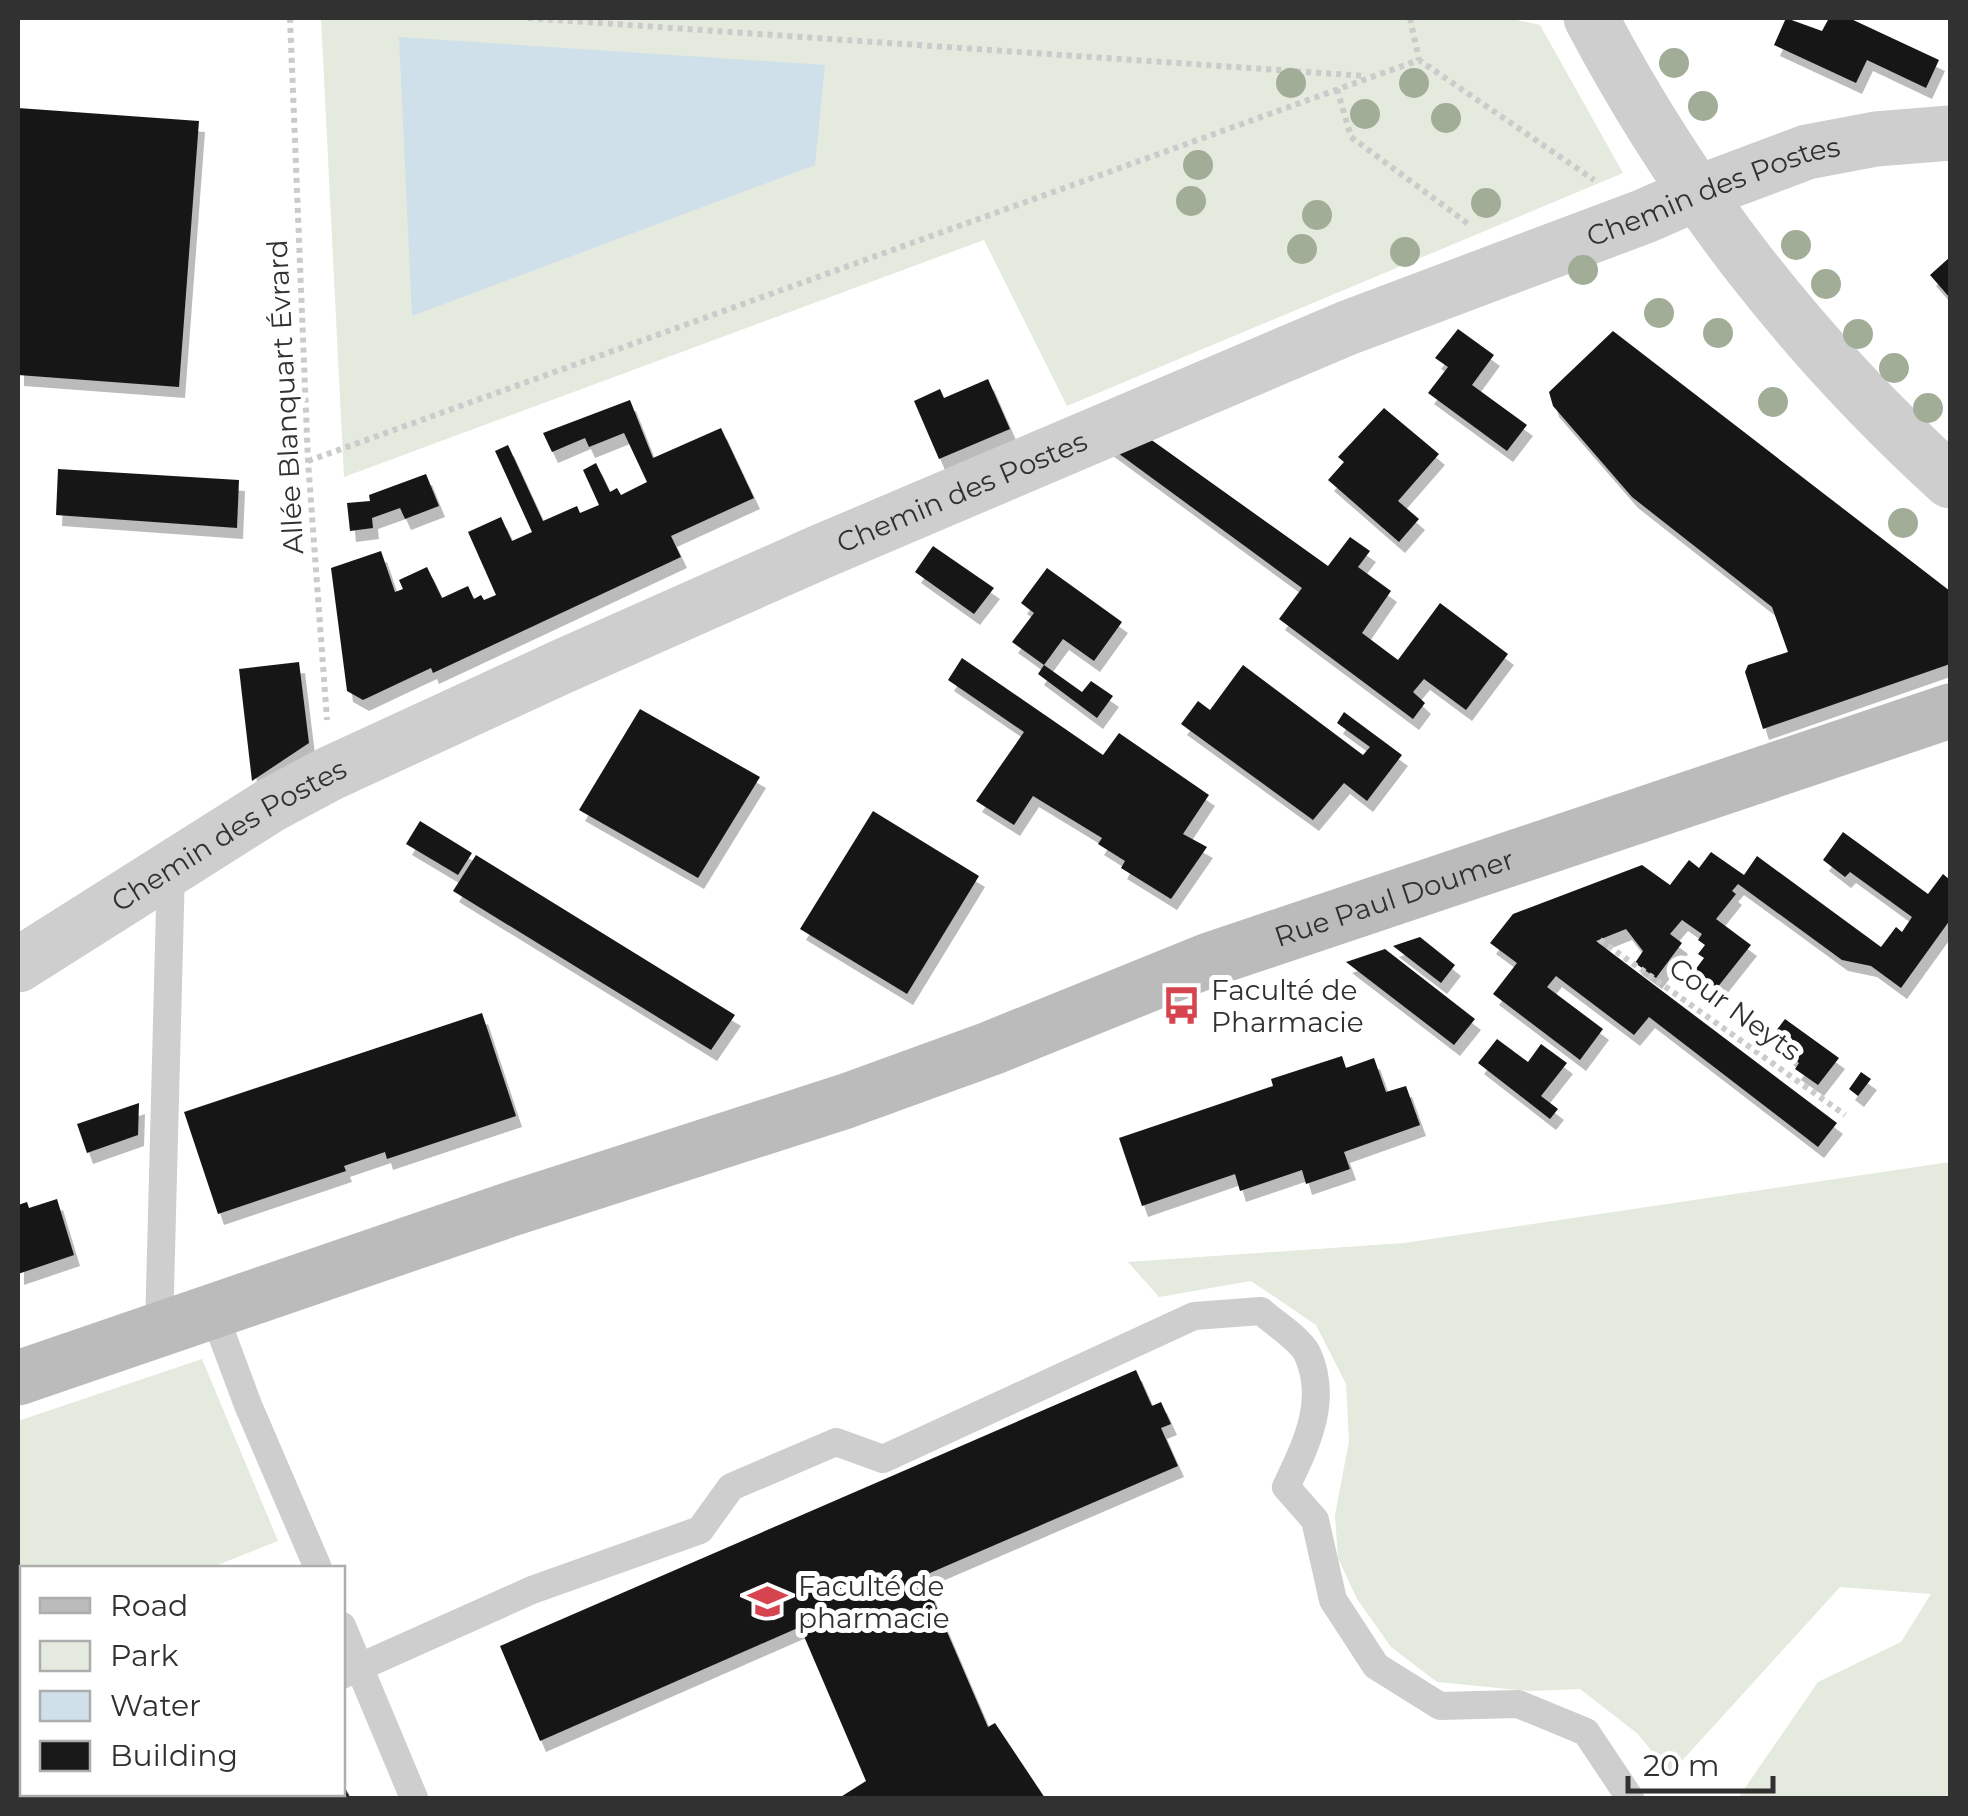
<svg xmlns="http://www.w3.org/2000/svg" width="1968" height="1816" viewBox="0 0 1968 1816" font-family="Montserrat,sans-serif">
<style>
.green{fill:#e4eade}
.water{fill:#cfe0ea}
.building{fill:#181818;filter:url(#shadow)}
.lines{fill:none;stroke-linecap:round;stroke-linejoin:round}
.path{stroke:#cbcbcb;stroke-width:6;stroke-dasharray:5 5;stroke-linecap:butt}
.lane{stroke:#cecece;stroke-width:28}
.street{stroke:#cecece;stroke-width:55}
.secondary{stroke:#bbb;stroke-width:55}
.tree{fill:#a1ad97}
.labels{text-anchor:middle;stroke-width:10;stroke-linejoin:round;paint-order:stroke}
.street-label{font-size:28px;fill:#313131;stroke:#fff}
.poi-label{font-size:28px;fill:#313131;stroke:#fff;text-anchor:start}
</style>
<defs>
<filter id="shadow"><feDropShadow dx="6" dy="11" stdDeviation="0" flood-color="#0004"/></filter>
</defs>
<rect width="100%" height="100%" fill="#fff"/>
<!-- green -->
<path class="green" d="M321 18H1507L1540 25 1623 173 1067 406 984 240 344 477Z
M1950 1162V1798H1738L1818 1682 1901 1642 1931 1594 1840 1587 1670 1774 1638 1734 1580 1689 1529 1691 1437 1682 1391 1647 1357 1599 1338 1558 1335 1515 1349 1441 1346 1384 1316 1325 1251 1281 1159 1297 1128 1262 1404 1243Z
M202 1359 278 1541 210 1568H22V1644L18 1646V1421Z"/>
<!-- water -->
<path class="water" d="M399 37 825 65 815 165 412 316Z"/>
<!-- building -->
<path class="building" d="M1786 18 1822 31 1829 18H1849L1939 60 1926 88 1867 60 1856 83 1774 45Z
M18 108 199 121 179 387 18 375Z
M1950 257V298L1930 275Z
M1458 329 1494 355 1472 385 1527 425 1507 451 1428 393 1448 367 1435 358Z
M1613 331 1950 591V664L1763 729 1745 672 1748 665 1788 652 1772 607 1632 497 1553 406 1549 392Z
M988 379 1010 429 939 459 914 401 940 389 944 398Z
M630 400 653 458 721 428 754 498 671 536 681 557 433 673 431 668 363 700 347 691 331 568 381 551 395 592 403 589 399 580 427 567 442 598 468 586 474 599 481 595 484 600 496 595 468 532 501 517 512 541 532 532 495 451 508 445 543 521 577 506 580 513 599 505 583 470 596 463 610 492 617 488 621 495 647 482 624 433 589 447 585 438 552 452 543 433Z
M1384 408 1439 454 1398 501 1419 519 1399 542 1328 480 1344 462 1338 457Z
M1139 431 1328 566 1350 537 1370 551 1358 567 1391 591 1362 633 1398 660 1440 603 1508 654 1466 710 1424 679 1413 692 1425 703 1413 719 1279 619 1302 588 1107 445Z
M58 469 239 480 237 528 56 515Z
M426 474 439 506 405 519 400 508 372 518 373 528 350 531 347 503 370 501 369 495Z
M933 546 994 588 974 614 915 572Z
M1047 568 1122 622 1094 661 1063 639 1044 665 1012 642 1034 613 1021 603Z
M962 658 1103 755 1119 733 1209 795 1183 834 1207 847 1171 899 1121 868 1125 861 1098 844 1102 838 1033 796 1014 825 976 801 1024 732 948 680Z
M299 662 309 743 252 781 239 669Z
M1044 665 1082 692 1091 681 1113 696 1097 718 1038 674Z
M1243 665 1363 755 1370 747 1337 723 1344 712 1402 755 1367 801 1344 783 1313 820 1181 724 1198 701 1210 710Z
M640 709 760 777 698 878 579 810Z
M873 811 979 876 907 994 800 929Z
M420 821 472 853 458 875 406 844Z
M1843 832 1928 894 1943 874 1950 880V920L1901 988 1871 966 1842 960 1738 884 1732 891 1736 894 1716 919 1751 945 1709 998 1702 992 1711 982 1695 970 1704 958 1698 954 1705 945 1698 940 1702 934 1682 920 1670 934 1682 943 1656 978 1635 963 1643 951 1626 929 1596 941 1837 1123 1818 1147 1649 1017 1634 1035 1556 976 1547 987 1603 1029 1580 1060 1493 994 1517 963 1490 943 1513 914 1642 865 1670 885 1689 860 1699 868 1711 852 1744 875 1757 856 1881 947 1896 927 1902 932 1912 917 1850 872 1845 877 1823 860Z
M476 855 735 1015 711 1050 453 891Z
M1420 937 1455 965 1441 983 1393 946Z
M1385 949 1475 1019 1454 1045 1346 962Z
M482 1013 516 1116 387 1159 385 1152 344 1166 346 1171 218 1214 184 1112Z
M1785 1019 1839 1058 1818 1085 1795 1069 1799 1063 1769 1040Z
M1497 1039 1528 1062 1541 1044 1567 1063 1541 1096 1558 1109 1550 1119 1478 1063Z
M1342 1056 1346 1068 1374 1058 1386 1092 1406 1086 1420 1125 1344 1152 1350 1169 1306 1184 1302 1170 1240 1191 1235 1174 1142 1206 1119 1138 1273 1086 1271 1079Z
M1861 1072 1871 1079 1858 1096 1849 1089Z
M139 1103 138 1135 87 1153 77 1124Z
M57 1199 74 1255 18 1274V1205L27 1202 29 1208Z
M1136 1370 1152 1406 1161 1402 1171 1424 1161 1428 1178 1466 923 1576 988 1727 995 1723 1045 1798H839L866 1781 800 1627 540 1741 500 1646Z
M18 1675 22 1686V1715L18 1717Z
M342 1781 350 1798H156L167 1794H342Z"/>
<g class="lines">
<!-- path -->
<path class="path" d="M290 18 308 461 327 720
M528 18 1365 76
M1410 18 1419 60
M1337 89 1351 137 1471 226
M308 461 1419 60 1594 180
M1600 940 1845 1115"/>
<!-- lane -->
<path class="lane" d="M213 1311 248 1405 318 1568
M159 1329 171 869
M342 1626 414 1798
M342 1675 532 1590 700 1530 731 1487 836 1442 883 1459 1194 1316 1261 1311C1274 1323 1299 1338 1307 1353 1329 1400 1306 1445 1286 1487L1315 1520 1333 1600 1376 1666 1440 1706 1518 1704 1586 1732 1630 1798
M61 1798 72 1794"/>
<!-- street -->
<g class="street">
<path d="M1591 18C1685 196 1801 345 1950 481"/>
<path id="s1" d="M18 965 271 805 331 773 561 667 820 552 1347 328 1645 216 1695 194 1807 152 1876 139 1950 133"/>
</g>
<!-- secondary -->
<path class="secondary" id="s2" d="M18 1378 511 1209 846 1101 989 1049 1209 960 1950 711"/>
</g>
<!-- trees -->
<g class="tree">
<circle cx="1674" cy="63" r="15"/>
<circle cx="1291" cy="83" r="15"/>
<circle cx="1414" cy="83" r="15"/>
<circle cx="1703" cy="106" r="15"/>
<circle cx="1365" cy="114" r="15"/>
<circle cx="1446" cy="118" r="15"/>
<circle cx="1198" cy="165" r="15"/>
<circle cx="1191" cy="201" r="15"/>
<circle cx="1486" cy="203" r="15"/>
<circle cx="1317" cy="215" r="15"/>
<circle cx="1796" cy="245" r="15"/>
<circle cx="1302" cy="249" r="15"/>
<circle cx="1405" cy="252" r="15"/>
<circle cx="1583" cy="270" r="15"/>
<circle cx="1826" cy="284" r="15"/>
<circle cx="1659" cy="313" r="15"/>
<circle cx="1718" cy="333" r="15"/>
<circle cx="1858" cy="334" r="15"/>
<circle cx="1894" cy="368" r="15"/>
<circle cx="1773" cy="402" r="15"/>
<circle cx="1928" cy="408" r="15"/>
<circle cx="1903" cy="523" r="15"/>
</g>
<!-- icons -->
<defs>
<symbol id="bus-bare" viewBox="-9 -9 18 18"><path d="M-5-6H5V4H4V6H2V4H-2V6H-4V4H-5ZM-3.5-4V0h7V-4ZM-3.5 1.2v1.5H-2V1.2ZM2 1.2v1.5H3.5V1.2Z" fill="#d6454f" stroke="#fff" stroke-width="2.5" paint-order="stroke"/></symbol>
<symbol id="university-bare" viewBox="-9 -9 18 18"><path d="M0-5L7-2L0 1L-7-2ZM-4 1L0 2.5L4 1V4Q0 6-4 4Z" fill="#d6454f" stroke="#fff" stroke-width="2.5" paint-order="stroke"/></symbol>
</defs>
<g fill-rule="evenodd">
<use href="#bus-bare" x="1154" y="978" width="55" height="55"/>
<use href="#university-bare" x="740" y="1574" width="55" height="55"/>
</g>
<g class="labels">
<!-- street labels -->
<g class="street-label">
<text dy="10" stroke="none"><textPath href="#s1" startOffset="1868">Chemin des Postes</textPath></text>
<text transform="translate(285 397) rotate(-93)" y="10">Allée Blanquart Évrard</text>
<text dy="10" stroke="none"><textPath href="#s1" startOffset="1058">Chemin des Postes</textPath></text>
<text dy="10" stroke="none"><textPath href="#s1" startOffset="248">Chemin des Postes</textPath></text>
<text dy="10" stroke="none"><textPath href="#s2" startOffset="1458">Rue Paul Doumer</textPath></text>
<text transform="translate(1735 1009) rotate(36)" y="10">Cour Neyts</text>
</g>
<!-- poi labels -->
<g class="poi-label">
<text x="1211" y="1000">Faculté de<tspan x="1211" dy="32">Pharmacie</tspan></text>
<text x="798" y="1596">Faculté de<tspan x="798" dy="32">pharmacie</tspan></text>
</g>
</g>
<!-- border -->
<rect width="1968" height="1816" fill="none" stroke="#313131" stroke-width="40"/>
<!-- legend -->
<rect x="20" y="1566" width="325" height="230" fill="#ffffff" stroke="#adadad" stroke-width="2.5"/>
<rect x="40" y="1598" width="50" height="15" fill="#bbbbbb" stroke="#adadad" stroke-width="2.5"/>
<text x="110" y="1616" font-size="30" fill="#313131">Road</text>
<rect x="40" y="1641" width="50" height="30" fill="#e4eade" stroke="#adadad" stroke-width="2.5"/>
<text x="110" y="1666" font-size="30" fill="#313131">Park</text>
<rect x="40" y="1691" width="50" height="30" fill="#cfe0ea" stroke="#adadad" stroke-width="2.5"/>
<text x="110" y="1716" font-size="30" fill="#313131">Water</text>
<rect x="40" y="1741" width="50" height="30" fill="#181818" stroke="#adadad" stroke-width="2.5"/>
<text x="110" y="1766" font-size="30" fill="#313131">Building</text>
<!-- scale -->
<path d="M1628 1776v15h145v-15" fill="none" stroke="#313131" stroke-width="5"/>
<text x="1643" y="1776" font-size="30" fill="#313131" stroke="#ffffff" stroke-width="8" paint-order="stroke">20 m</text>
</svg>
